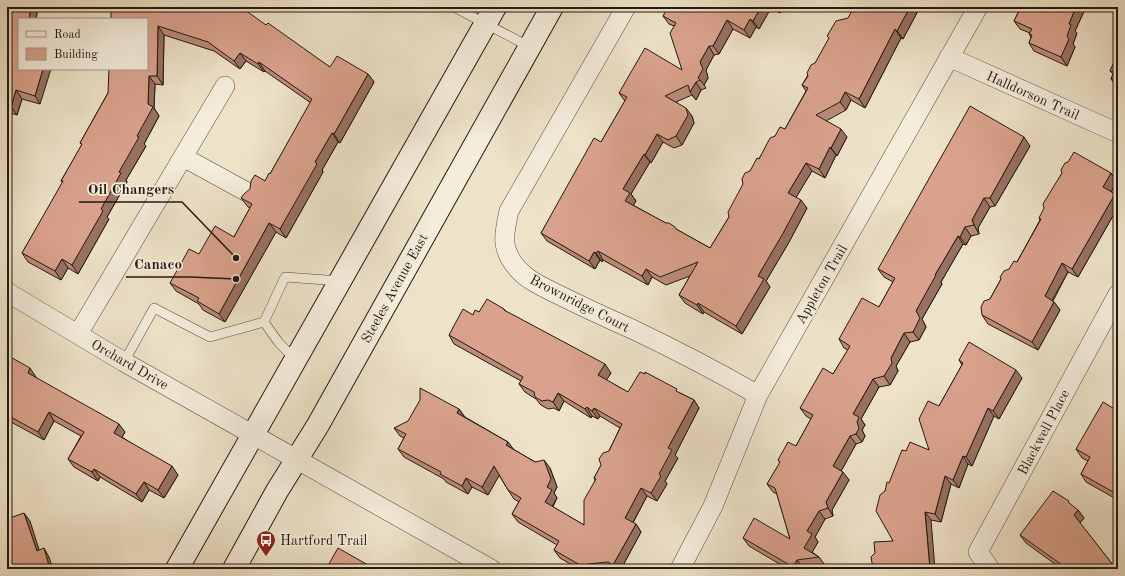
<svg xmlns="http://www.w3.org/2000/svg" width="1125" height="576" viewBox="0 0 1125 576" font-family="'Old Standard TT',serif">
<style>
.lines{fill:none;stroke-linecap:round;stroke-linejoin:round}
.service-casing{stroke:#564c3f;stroke-width:10}
.minor-casing{stroke:#564c3f;stroke-width:20}
.secondary-casing{stroke:#231911;stroke-width:24}
.service{stroke:#f4eddc;stroke-width:9}
.minor{stroke:#f4eddc;stroke-width:19}
.secondary{stroke:#f4eddc;stroke-width:22}
.wall{fill:#bb8b79;stroke:#231911}
.shaded-wall{fill:#997163;stroke:#231911}
.building{fill:#daa28d;stroke:#231911}
.labels{text-anchor:middle;stroke-width:3.5;stroke-linejoin:round;paint-order:stroke}
.street-label{font-size:14px;fill:#231911;stroke:#f4eddc}
.poi-label{font-size:14px;fill:#231911;stroke:#f4eddc;text-anchor:start}
.leader{fill:none;stroke:#231911;stroke-width:1.5}
.callout-dot{fill:#231911;stroke:#f4eddc;stroke-width:1.5}
.callout-label{font-size:15px;text-anchor:middle;font-weight:bold;fill:#231911;stroke:#f4eddc;stroke-width:3.5;stroke-linejoin:round;paint-order:stroke}
</style>
<rect width="100%" height="100%" fill="#eee3c9"/>
<filter id="stains"><feTurbulence type="fractalNoise" baseFrequency=".005" numOctaves="4"/><feColorMatrix values="0 0 0 0 .2 0 0 0 0 .09 0 0 0 0 .02 0 0 0 .5 -.17"/></filter>
<radialGradient id="worn" r=".72"><stop offset=".6" stop-color="#630" stop-opacity="0"/><stop offset="1" stop-color="#630" stop-opacity=".3"/></radialGradient>
<g class="lines">
<defs>
<path id="service" d="M415 7H418
M454 7 530 47
M264 322 279 343 296 360
M124 362 154 308 210 337 264 322 285 277 340 281"/>
<path id="minor" d="M626 7 509 211C504 234 500 248 517 268 527 280 541 286 555 293 581 306 607 318 634 330 676 350 718 372 758 395
M949 57 1118 133
M183 157 247 192
M7 292 124 362 491 569
M78 334 225 86
M680 569 713 506 758 395 978 7
M990 569 978 552 1118 294"/>
<path id="secondary" d="M177 569 495 7
M234 569 277 491 318 425 552 7"/>
</defs>
<!-- service casing -->
<use href="#service" class="service-casing"/>
<!-- minor casing -->
<use href="#minor" class="minor-casing"/>
<!-- secondary casing -->
<use href="#secondary" class="secondary-casing"/>
<!-- service -->
<use href="#service" class="service"/>
<!-- minor -->
<use href="#minor" class="minor"/>
<!-- secondary -->
<use href="#secondary" class="secondary"/>
</g>
<!-- wall -->
<path class="wall" d="M7 7H38L36 19H19L40 104 22 99 17 115 7 112Z
M694 7H783L780 13 771 8 759 29 756 27 750 38 733 29 719 54 714 55 706 70 708 78 704 85 706 88 701 90 696 100 692 95 676 102 692 116 694 123 682 145 674 148 663 142 651 163 650 162 631 194 636 201 633 205 710 248 729 217 750 171 775 136 785 129 806 91 802 85 815 63 920 7 903 39 901 38 865 108 851 100 846 110 826 121 847 137 837 156 836 155 825 178 812 171 796 197 807 208 788 244 766 281 770 287 742 334 704 312 703 314 685 303 679 295 690 276 666 285 652 277 648 285 603 260 602 262 600 260 595 269 547 241 541 233 601 142 625 101 619 93 682 70 674 26 669 24 663 16 693 10Z
M1021 7H1086L1075 31 1077 33 1073 44 1075 47 1067 66 1034 51 1029 43 1031 37 1029 34 1030 33 1020 29 1014 21Z
M147 19 266 25 330 67 368 74 374 82 340 143 338 142 322 170 323 172 286 238 276 232 225 322 203 310 199 304 176 291 170 283 199 254 234 237 250 208 248 207 241 198 265 181 270 174 311 103 265 71 264 72 246 61 240 69 214 51 164 35 163 85 155 84 154 108 159 116 144 144 146 146 126 180 127 182 107 217 109 219 78 274 68 268 61 280 28 262 22 253 63 183 61 181 82 145 80 143 108 93Z
M1118 53V88L1117 87 1111 79 1113 74 1110 71Z
M1030 146 995 206 990 207 978 228 979 234 971 236 966 245 963 244 941 282 942 284 922 319 926 327 919 340 910 342 896 366 898 371 890 385 879 387 861 419 865 425 862 430 865 436 862 442 856 444 841 471 849 480 832 510 833 516 825 519 815 537 818 542 812 552 819 557 825 565 803 568V569H788L749 546 743 538 790 539 777 494 773 492 767 484 780 463 778 460 796 446 811 419 806 416 800 408 833 374 848 350 844 348 839 339 879 307 893 282 884 277 878 269Z
M1111 173 1117 182 1111 192 1115 194 1118 199V207L1078 277 1068 272 1053 301 1054 302 1060 310 1038 350 988 324 982 315 990 299 1001 279 1009 269 1017 262 1040 220 1039 218Z
M504 309 506 312 611 373 606 380 628 392 680 393 694 400 699 408 675 455 678 458 665 481 667 484 657 501 647 496 633 523 636 524 641 532 621 569H579L560 558 554 550 557 545 518 522 512 514 519 502 514 499 508 490 499 475 488 495 472 487 468 494 446 482 444 479 404 457 398 449 404 438 400 436 394 428 459 409 465 417 508 442 513 449 535 462 550 468 557 487 554 493 557 498 553 507 584 525 595 480 594 478 609 451 620 428 600 416 598 419 592 416 591 418 564 401 559 411 554 408 548 409 541 405 536 399 525 392 519 384 521 381 454 344 449 335 473 315 479 312Z
M7 355 36 377V378L125 432 122 437 178 475 164 498 149 490 142 502 100 477 98 481 74 467 68 459 81 436 54 421 44 440 11 422 7 429Z
M959 360 1022 378 999 419 994 416 972 466 968 464 959 488 951 484 941 522 931 520 893 541 885 491 906 451 929 450 939 406 962 365Z
M1118 411V500L1086 482 1081 474 1088 461 1082 458 1076 449Z
M1071 505 1078 510 1084 518 1080 523 1113 565 1118 569 1059 567 1026 543 1020 535Z"/>
<!-- shaded-wall -->
<path class="shaded-wall" d="M31 7H38L36 19H29Z
M761 7H771V8L759 29 753 21Z
M776 7H783L780 13Z
M910 7H920L903 39 897 31Z
M1076 7H1086L1075 31 1077 33 1073 44 1075 47 1067 66 1061 57 1067 36 1069 24Z
M750 19 756 27 750 38 744 30Z
M727 20 733 29 719 54 713 46Z
M158 26 164 35 163 85 157 76Z
M895 29 901 38 865 108 859 99Z
M709 46 714 55 706 70 708 78 704 85 700 80 698 78 700 62Z
M240 53 246 61 240 69 234 61Z
M259 62 265 71 264 72 258 64Z
M43 69H51L40 104 35 96Z
M368 74 374 82 340 143 334 134Z
M149 76 155 84 154 108 159 116 144 144 146 146 126 180 127 182 107 217 109 219 78 274 72 265 137 136 148 104Z
M696 82 701 90 696 100 690 92Z
M16 90 22 99 17 115 11 107Z
M845 92 851 100 846 110 840 102Z
M686 108 692 116 694 123 682 145 676 136Z
M841 129 847 137 837 156 831 148Z
M332 133 338 142 322 170 323 172 286 238 280 229 315 162Z
M657 134 663 142 651 163 645 155Z
M1024 137 1030 146 995 206 990 198Z
M830 147 836 155 825 178 819 169Z
M644 154 650 162 631 194 636 201 631 209 625 201 623 189Z
M806 163 812 171 794 201 788 193Z
M1111 173 1117 182 1109 195 1103 187Z
M1115 194 1118 199V207L1078 277 1072 269Z
M984 198 990 207 978 228 979 234 974 225 972 220Z
M801 200 807 208 788 244 766 281 770 287 742 334 736 326 758 276Z
M269 223 276 232 225 322 219 314Z
M965 227 971 236 966 245 960 237Z
M958 236 963 244 941 282 942 284 922 319 926 327 919 340 913 332 916 311 935 275Z
M598 251 603 260 602 262 596 253Z
M594 252 600 260 595 269 589 261Z
M62 259 68 268 61 280 55 271Z
M1062 263 1068 272 1050 304 1045 296Z
M646 269 652 277 648 285 642 276Z
M1054 302 1060 310 1038 350 1032 342Z
M698 303 704 312 703 314 697 305Z
M904 333 910 342 896 366 898 371 890 385 884 376 891 358Z
M605 364 611 373 604 384 598 375Z
M30 368 36 377 33 381 28 373Z
M1016 370 1022 378 999 419 993 411Z
M873 379 879 387 861 419 865 425 862 430 865 436 862 442 856 434 853 414Z
M558 393 564 401 559 411 553 402Z
M694 400 699 408 675 455 678 458 665 481 667 484 657 501 651 493 668 448Z
M587 407 592 416 591 418 585 409Z
M594 408 600 416 598 419 592 411Z
M988 408 994 416 972 466 966 457Z
M459 409 465 418 457 413Z
M49 412 54 421 44 440 38 432Z
M7 417 11 422 7 429Z
M119 424 125 432 120 441 114 433Z
M850 436 856 444 839 475 833 466Z
M508 442 514 450 506 445Z
M963 456 968 464 959 488 953 480Z
M544 460 550 468 557 487 554 493 557 498 550 510 545 502 547 487Z
M172 466 178 475 164 498 158 490Z
M494 466 500 474 488 495 482 487Z
M94 469 100 477 98 481 92 472Z
M843 472 849 480 832 510 833 516 828 508 826 502Z
M945 476 951 484 941 522 935 514Z
M466 478 472 487 468 494 462 486Z
M144 482 149 490 142 502 136 494Z
M641 488 647 496 631 526 625 518Z
M1118 488V497L1115 493Z
M1078 510 1084 518 1080 523 1074 515Z
M819 511 825 519 815 537 818 542 810 556 804 548 807 531Z
M925 512 931 520 935 569H930Z
M24 513 30 521 42 559 37 551Z
M636 524 641 532 621 569H616L613 565Z
M44 548 49 557 53 569H50Z
M797 560 803 568V569H795L793 567Z
M588 564 591 569H586L585 568Z"/>
<!-- building -->
<path class="building" d="M7 7H31L29 19H19V69H43L35 96 16 90 11 107 7 105Z
M111 7H241L266 25 268 23 330 67 337 56 368 74 334 134 332 133 315 162 317 164 280 229 269 223 219 314 197 301 199 298 170 283 189 249 199 254 215 226 234 237 252 204 241 198 244 194 250 189 251 181 255 175 265 181 269 173 270 174 312 99 259 62 258 64 240 53 234 61 208 42 158 26 157 76H149L148 104 153 107 137 136 139 137 119 172 121 173 101 209 103 211 72 265 62 259 55 271 22 253 63 181H61L82 144 80 143 108 93 109 69H147V19H111Z
M668 7H688L693 10 694 7H761L753 21 750 19 744 30 727 20 713 46H709L700 62 703 69 698 78 700 80 696 82 690 92 688 85 665 96 686 108 688 115 676 136 668 140 657 134 645 155 644 154 623 189 630 193 625 201 666 223H669L675 227 676 229 710 248 729 217 728 212 743 184 742 179 745 173 750 171 757 158 759 159 770 138 775 136 780 127 785 129 808 88 802 85 808 76 807 73 811 65 815 63 829 38 827 36 836 21 848 18 854 7H910L897 31 895 29 859 99 845 92 840 102 816 115 841 129 831 148 830 147 819 169 806 163 788 193 801 200 782 235 758 276 764 279 736 326 698 303 697 305 679 295 698 262 660 277 646 269 642 276 598 251 596 253 594 252 589 261 541 233 594 138 601 142 627 97 619 93 645 48 682 70 670 33 676 23 663 16Z
M1021 7H1076L1069 24 1071 25 1067 36 1069 39 1061 57 1029 43 1032 35 1029 34 1032 29 1014 21Z
M1118 53V82L1111 79 1114 72 1110 71Z
M970 106 1024 137 990 198H984L972 220 974 225 965 227 960 237 958 236 935 275H936L916 311 920 318 913 332 904 333 891 358 892 363 884 376 873 379 853 414 859 417 857 422 859 428 856 434 850 436 833 466 843 472 826 502 828 508 819 511 807 531 812 534 804 548 819 557 797 560 793 567 743 538 754 518 790 539 775 488 767 484 780 462 778 460 788 442 796 446 813 415 800 408 823 368 833 374 850 346 839 339 862 298 879 307 895 278 878 269Z
M1074 152 1111 173 1103 187 1115 194 1072 269 1062 263 1045 296 1054 302 1032 342 982 315 981 307 984 301 990 299 1001 279 1000 277 1004 271 1009 269 1014 261 1017 262 1041 219 1039 218 1044 208 1043 204 1062 173 1061 170 1065 163 1068 162Z
M487 299 504 309V310L605 364 598 375 628 392 640 372 645 374V372L677 389 676 391 694 400 668 448 672 450 659 474 661 476 651 493 641 488 625 518 636 524 613 565 608 562 588 564 585 568 554 550 559 541 512 514 521 498 508 490 494 466 482 487 466 478 462 486 440 474 441 472 398 449 406 434 394 428 408 421 420 400V388L459 409 457 413 508 442 506 445 535 462 544 460 551 479 547 487 552 490 545 502 584 525V500L596 479 594 478 601 465 599 459 603 453 609 451 622 424 594 408 592 411 587 407 585 409 558 393 553 402 548 400 542 401 535 397 534 392 519 384 523 377 449 335 463 309 473 315 475 310 479 312Z
M969 342 1016 370 993 411 988 408 966 457 963 456 953 480 945 476 935 514 925 512 930 569H873L871 557 875 553 874 542 893 541 876 511 880 495 885 491 887 482 889 483 902 450 906 451 910 442 929 450 919 419 928 401 939 406 963 363 959 360Z
M7 355 30 368 28 373 119 424 114 433 172 466 158 490 144 482 136 494 94 469 92 472 68 459 84 432 49 412 38 432 7 415Z
M1103 402 1118 411V488L1115 493 1081 474 1090 457 1076 449Z
M1053 491 1069 501 1068 502 1078 510 1074 515 1113 565 1118 561V569H1057L1062 565 1020 535Z
M24 513 37 551 44 548 50 569H7V519Z
M338 548 375 569H326Z"/>
<!-- icons -->
<defs>
<symbol id="bus-pin" viewBox="-11 -11 22 30"><path d="M0 17L-7.5 6A9.5 9.5 0 1 1 7.5 6Z" fill="#8f2418" stroke="#f4eddc"/><path d="M-5-6H5V4H4V6H2V4H-2V6H-4V4H-5ZM-3.5-4V0h7V-4ZM-3.5 1.2v1.5H-2V1.2ZM2 1.2v1.5H3.5V1.2Z" fill="#fff"/></symbol>
</defs>
<g fill-rule="evenodd">
<use href="#bus-pin" x="255" y="529" width="22" height="30"/>
</g>
<g class="labels">
<!-- street labels -->
<g class="street-label">
<text transform="translate(1033 95) rotate(24)" y="5">Halldorson Trail</text>
<text transform="translate(821 284) rotate(-60)" y="5">Appleton Trail</text>
<text transform="translate(394 288) rotate(-61)" y="5">Steeles Avenue East</text>
<text transform="translate(580 303) rotate(27)" y="5">Brownridge Court</text>
<text transform="translate(130 364) rotate(30)" y="5">Orchard Drive</text>
<text transform="translate(1043 432) rotate(-62)" y="5">Blackwell Place</text>
</g>
<!-- poi labels -->
<g class="poi-label">
<text x="280" y="545">Hartford Trail</text>
</g>
</g>
<!-- callouts -->
<path class="leader" d="M236 258L182 202H79M236 279L190 277H126"/>
<g class="callout-dot">
<circle cx="236" cy="258" r="4"/>
<circle cx="236" cy="279" r="4"/>
</g>
<g class="callout-label">
<text x="131" y="194">Oil Changers</text>
<text x="158" y="269">Canaco</text>
</g>
<!-- margin -->
<rect width="1125" height="576" fill="none" stroke="#eee3c9" stroke-width="24"/>
<rect x="8" y="8" width="1109" height="560" fill="none" stroke="#231911" stroke-width="2"/>
<rect x="12" y="12" width="1101" height="552" fill="none" stroke="#231911"/>
<!-- legend -->
<rect x="18" y="18" width="130" height="52" fill="#f4eddc" stroke="#a0988b"/>
<rect x="26" y="31" width="20" height="6" fill="#f4eddc" stroke="#a0988b"/>
<text x="54" y="38" font-size="12" fill="#231911">Road</text>
<rect x="26" y="48" width="20" height="12" fill="#daa28d" stroke="#a0988b"/>
<text x="54" y="58" font-size="12" fill="#231911">Building</text>
<rect width="100%" height="100%" filter="url(#stains)"/>
<rect width="100%" height="100%" fill="url(#worn)"/>
</svg>
